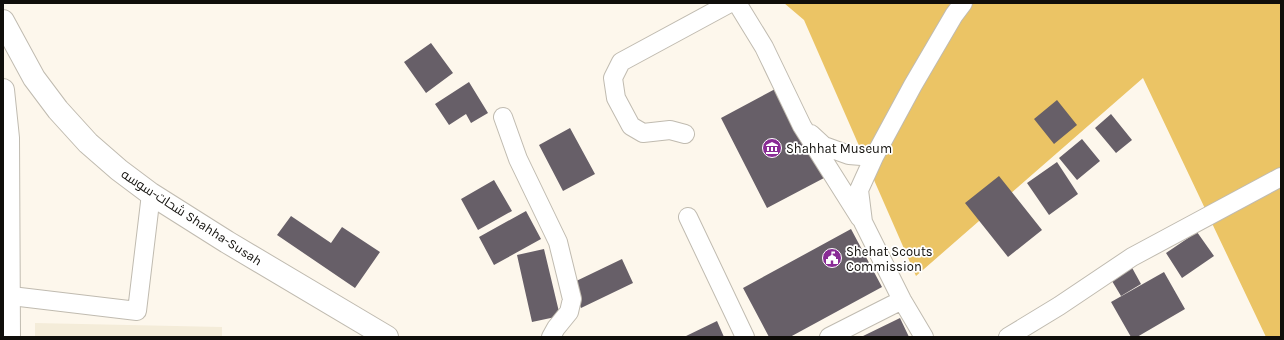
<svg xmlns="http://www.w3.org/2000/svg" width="1284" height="340" viewBox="0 0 1284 340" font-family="Karla,Cairo,sans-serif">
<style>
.built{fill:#f4ecd9}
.forest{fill:#ebc465}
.building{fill:#675f68}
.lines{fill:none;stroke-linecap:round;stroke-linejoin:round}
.street-casing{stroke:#c0bbb0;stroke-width:20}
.secondary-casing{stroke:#c0bbb0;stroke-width:24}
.primary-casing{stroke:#c0bbb0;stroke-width:24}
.street{stroke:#fff;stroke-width:18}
.secondary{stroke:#fff;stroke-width:22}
.primary{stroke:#fff;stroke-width:22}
.labels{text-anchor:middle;stroke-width:3.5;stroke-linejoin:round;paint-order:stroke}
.poi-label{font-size:13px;fill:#100e0a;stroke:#fff;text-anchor:start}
.street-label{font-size:13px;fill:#100e0a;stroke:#fff}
</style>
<rect width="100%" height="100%" fill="#fdf7ec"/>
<!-- built -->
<path class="built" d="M35 323 222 327V337H35Z"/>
<!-- forest -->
<path class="forest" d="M784 3H1281V337H1266L1143 78 916 276 804 20Z"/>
<!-- building -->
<path class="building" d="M431 43 453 73 426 93 404 62Z
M469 82 488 113 471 123 466 114 449 125 435 104Z
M777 88 824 178 767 208 721 118Z
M1057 100 1077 125 1054 144 1034 119Z
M1111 114 1132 140 1116 153 1095 128Z
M570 128 595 174 563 191 539 145Z
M1082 139 1100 161 1077 180 1059 158Z
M1057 162 1078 194 1049 215 1027 183Z
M999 176 1042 230 1008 257 965 203Z
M494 180 512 211 478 230 461 199Z
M526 211 541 239 494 265 479 237Z
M291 216 331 243 342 227 380 252 355 288 277 235Z
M851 229 882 287 790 337H769L743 288Z
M1197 232 1214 256 1182 278 1166 253Z
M544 249 560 316 532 322 517 255Z
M622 259 633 283 581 308 570 284Z
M1130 264 1141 284 1121 296 1109 276Z
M1164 272 1185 309 1137 337H1131L1111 302Z
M900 318 909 337H861Z
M717 321 724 337H684Z"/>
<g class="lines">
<defs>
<path id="street" d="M737 3 764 47 802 126 860 218
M503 117 518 159 558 242 572 299 569 312 556 328 551 337
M685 134 670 130 643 133 631 126 616 98 613 78 621 62 730 3
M811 134 824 146 849 155 874 157
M688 217 745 337
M3 295 137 311 151 194
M829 337 902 300
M924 337 902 300 863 222 859 190 874 157 913 85 954 15 963 3
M1008 337 1059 306 1132 257 1281 177"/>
<path id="secondary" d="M3 90 8 138 9 337"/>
<path id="primary" d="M3 21 34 78 58 110 88 143 119 170 151 194 227 242 387 337"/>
</defs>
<!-- street casing -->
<use href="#street" class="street-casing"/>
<!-- secondary casing -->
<use href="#secondary" class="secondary-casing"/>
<!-- primary casing -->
<use href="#primary" class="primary-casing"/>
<!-- street -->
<use href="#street" class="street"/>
<!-- secondary -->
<use href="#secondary" class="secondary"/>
<!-- primary -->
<use href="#primary" class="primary"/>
</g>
<!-- icons -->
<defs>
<symbol id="museum-disc" viewBox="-11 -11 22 22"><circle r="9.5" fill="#892b95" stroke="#fff"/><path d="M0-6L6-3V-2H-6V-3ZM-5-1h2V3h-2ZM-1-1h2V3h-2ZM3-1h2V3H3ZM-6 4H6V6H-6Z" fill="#fff"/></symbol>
<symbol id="civic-disc" viewBox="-11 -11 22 22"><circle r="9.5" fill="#892b95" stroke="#fff"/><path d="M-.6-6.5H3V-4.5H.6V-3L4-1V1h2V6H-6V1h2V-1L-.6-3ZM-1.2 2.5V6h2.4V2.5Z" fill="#fff"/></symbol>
</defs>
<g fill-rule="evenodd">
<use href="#museum-disc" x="761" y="137" width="22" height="22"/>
<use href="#civic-disc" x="821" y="247" width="22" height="22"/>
</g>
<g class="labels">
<!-- poi labels -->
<g class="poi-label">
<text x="786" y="153">Shahhat Museum</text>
<text x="846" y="256">Shehat Scouts<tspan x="846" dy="15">Commission</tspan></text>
</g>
<!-- street labels -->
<g class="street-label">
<text transform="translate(192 217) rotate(33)" y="5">شحات-سوسه Shahha-Susah</text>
</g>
</g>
<!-- border -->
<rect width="1284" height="340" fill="none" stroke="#100e0a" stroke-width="8"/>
</svg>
